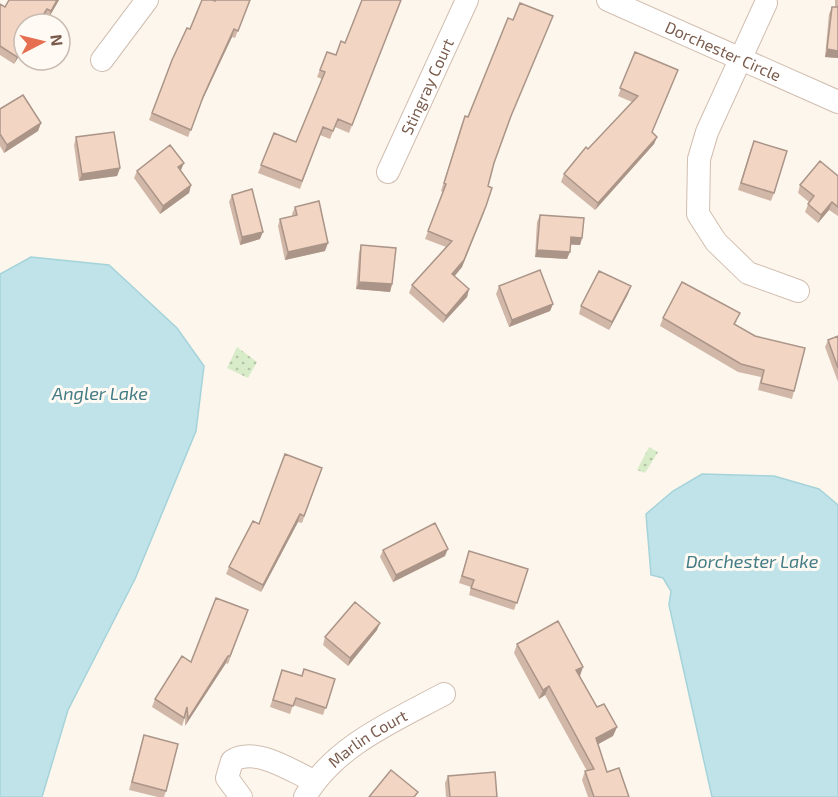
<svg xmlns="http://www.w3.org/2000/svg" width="838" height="797" viewBox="0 0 838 797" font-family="'Exo 2',sans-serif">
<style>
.park{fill:url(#park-dots)}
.water{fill:#bfe3e8;stroke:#a5d3da;stroke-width:1.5}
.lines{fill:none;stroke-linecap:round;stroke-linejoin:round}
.minor-casing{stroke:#d1beb0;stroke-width:24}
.minor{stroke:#fff;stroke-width:22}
.wall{fill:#d1b7a8}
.shaded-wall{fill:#aa9588}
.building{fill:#f3d5c3;stroke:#aa9588;stroke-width:1.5}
.labels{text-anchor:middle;stroke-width:6;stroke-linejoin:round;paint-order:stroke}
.street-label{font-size:16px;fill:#7a5c4d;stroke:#fffaf3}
.water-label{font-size:18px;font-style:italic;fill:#437c86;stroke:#fffaf3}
</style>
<defs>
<pattern id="park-dots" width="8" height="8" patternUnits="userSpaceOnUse" patternTransform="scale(1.5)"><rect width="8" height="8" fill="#d8ecc9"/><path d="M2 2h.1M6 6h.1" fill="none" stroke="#b4c2a5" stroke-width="1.8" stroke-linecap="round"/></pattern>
</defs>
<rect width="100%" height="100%" fill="#fdf6ec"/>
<!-- park -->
<path class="park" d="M237 347 257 362 248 378 227 368Z
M649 447 658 452 645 473 637 470Z"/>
<!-- water -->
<path class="water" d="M31 257 109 265 177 328 204 366 196 431 135 579 68 710 42 797H0V274Z
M702 474 774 476 819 489 838 505V797H712L669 605 671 591 663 578 651 575 646 514 673 491Z"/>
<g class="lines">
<defs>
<g id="minor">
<path id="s1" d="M608 0 838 102"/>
<path d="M766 3 707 132 699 159 698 214 716 242 748 273 798 291"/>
<path d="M102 60 147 0"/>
<path id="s2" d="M388 172 467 0"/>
<path d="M241 797 227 778 232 761C256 746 291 771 314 781"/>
<path id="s3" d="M305 797C334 746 394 721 444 694"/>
</g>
</defs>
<!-- minor casing -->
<use href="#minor" class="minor-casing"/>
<!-- minor -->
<use href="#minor" class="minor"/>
</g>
<!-- wall -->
<path class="wall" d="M59 0 48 19 44 16 39 24H24V48L14 64 0 55V4L5 7Z
M250 0 235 38 232 37 200 105 188 137 149 120 172 60 190 29 215 1Z
M401 0 349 133 335 127 330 139 320 135 300 189 258 173 274 133 296 142 322 79 317 77 327 52 336 55 345 43Z
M835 0H838V58L825 57 829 14 832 7H835Z
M635 52 652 132 657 137 654 144 595 210 561 182 564 174 632 102 618 96Z
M0 109 41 123 38 131 4 153 0 146Z
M468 117 509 122 494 163 488 186 484 213 462 267 454 276 469 289 467 297 443 323 409 293 412 285 446 247 425 239 443 192 441 191 462 123Z
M76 137 120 168 117 176 79 181 74 145Z
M751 148 774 193 771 201 738 190Z
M184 163 180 171 191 185 189 193 160 214 134 178 137 171Z
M838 176V216L829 210 818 223 805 212 809 202 798 193 800 185Z
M232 195 260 239 240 245 229 202Z
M295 207 325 251 285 260 278 226 280 219 293 216 292 214Z
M540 215 582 238 580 245H570L567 259 535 257 537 222Z
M361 245 392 284 390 292 356 289 359 253Z
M499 286 553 304 550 311 509 327 496 294Z
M628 294 609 330 579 314 581 306Z
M663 318 737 321 735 324 794 391 792 399 758 390 761 377 738 372 660 326Z
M838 336V382L825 347 828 340Z
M322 468 302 523 298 522 261 592 226 574 229 567 259 524Z
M383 550 445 556 393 582 380 557Z
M469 551 528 569 514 610 469 595 471 587 459 583Z
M248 610 228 664 226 663 185 726V717L182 726 152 707 155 699 191 662Z
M377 630 348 666 323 645 325 637Z
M517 644 580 676 597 707 617 727 613 736 598 744 607 772 629 797H588L582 780 585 771H587L545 695 539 699 514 653Z
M282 670 302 676 335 679 323 715 293 705 290 714 270 707Z
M144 735 166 791 164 797H158L129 790Z
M448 776 497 797H446L445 783Z"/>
<!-- shaded-wall -->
<path class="shaded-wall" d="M57 0H59L48 19 51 11Z
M47 9 44 16 39 24H37Z
M234 29 232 37 200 105 203 97Z
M24 45V48L14 64 17 57Z
M827 49 838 51V58L825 57Z
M41 123 38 131 4 153 7 145Z
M657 137 654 144 595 210 598 203Z
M184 163 181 170 175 175 178 167Z
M120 168 117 176 79 181 82 174Z
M191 185 189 193 160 214 163 206Z
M832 202 829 210 818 223 821 215Z
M486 206 462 267 450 282 452 274Z
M263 232 260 239 240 245 242 237Z
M571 237 582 238 580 245 568 244Z
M328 243 325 251 285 260 288 252Z
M537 250 570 252 567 259 535 257Z
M359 282 392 284 390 292 356 289Z
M631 286 628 294 609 330 612 322Z
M469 289 467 297 443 323 446 316Z
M553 304 550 311 509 327 512 320Z
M300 514 298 522 261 592 263 585Z
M448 549 445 556 393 582 396 575Z
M380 623 377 630 348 666 350 658Z
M228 656 226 663 185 726 188 719Z
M583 667 580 676 573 679 576 670Z
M549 686 545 695 539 699 543 690Z
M617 727 613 736 593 747 596 738Z"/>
<!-- building -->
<path class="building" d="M9 0H57L51 11 47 9 37 24H24V45L17 57 0 46V4L5 7Z
M202 0H212L215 1V0H250L238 31 234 29 203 97 191 130 152 113 172 60 187 28 190 29Z
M362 0H401L352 125 338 119 333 131 323 127 302 181 261 165 274 133 296 142 325 72 320 70 327 52 336 55 341 41 345 43Z
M520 3 553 16 511 116 494 163 488 186 492 188 486 206 464 260 452 274 469 289 446 316 412 285 452 241 428 231 446 184 444 183 465 116 468 117 508 18 513 20Z
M832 7H838V51L827 49Z
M635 52 678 70 652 132 657 137 598 203 564 174 586 147 588 149 638 96 620 88Z
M23 95 41 123 7 145 0 134V109Z
M114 132 120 168 82 174 76 137Z
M754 141 787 151 774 193 741 183Z
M170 145 184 163 178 167 191 185 163 206 137 171Z
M820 161 838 176V207L832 202 821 215 808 204 814 196 800 185Z
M252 189 263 232 242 237 232 195Z
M319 201 328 243 288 252 280 219 297 215 295 207Z
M540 215 584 218 582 238 571 237 570 252 537 250Z
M361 245 396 248 392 284 359 282Z
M540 270 553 304 512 320 499 286Z
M599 271 631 286 612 322 581 306Z
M682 282 740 313 734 324 755 336 805 348 794 391 761 383 764 370 741 364 663 318Z
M838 336V368L828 340Z
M285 454 322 468 304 516 300 514 263 585 229 567 253 521 259 524Z
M435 523 448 549 396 575 383 550Z
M469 551 528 569 517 603 471 588 474 580 462 576Z
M216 598 248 610 230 656H228L188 719 187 707 184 718 155 699 182 656 191 662Z
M355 602 380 623 350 658 325 637Z
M558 621 583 667 576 670 597 707 604 704 617 727 596 738 607 772 619 768 629 797H594L585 771 594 769 549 686 543 690 517 644Z
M304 669 335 679 326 708 296 698 293 706 273 700 282 670 302 676Z
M144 735 178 744 166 791 132 782Z
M391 770 418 792 414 797H369Z
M495 772 497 797H450L448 776Z"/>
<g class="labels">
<!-- street labels -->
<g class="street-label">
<text dy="6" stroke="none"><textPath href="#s1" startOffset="126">Dorchester Circle</textPath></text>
<text dy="6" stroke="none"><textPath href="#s2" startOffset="94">Stingray Court</textPath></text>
<text dy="6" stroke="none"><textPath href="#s3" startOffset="87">Marlin Court</textPath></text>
</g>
<!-- water labels -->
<g class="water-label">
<text x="100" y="400">Angler Lake</text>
<text x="752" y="568">Dorchester Lake</text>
</g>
</g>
<!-- north arrow -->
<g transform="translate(42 42) rotate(83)"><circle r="28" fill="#fffaf3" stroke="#cabbb1" stroke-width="1.5"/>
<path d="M0-4.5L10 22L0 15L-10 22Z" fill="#e76f51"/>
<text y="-9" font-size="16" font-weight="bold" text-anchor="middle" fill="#7a5c4d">N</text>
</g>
</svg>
